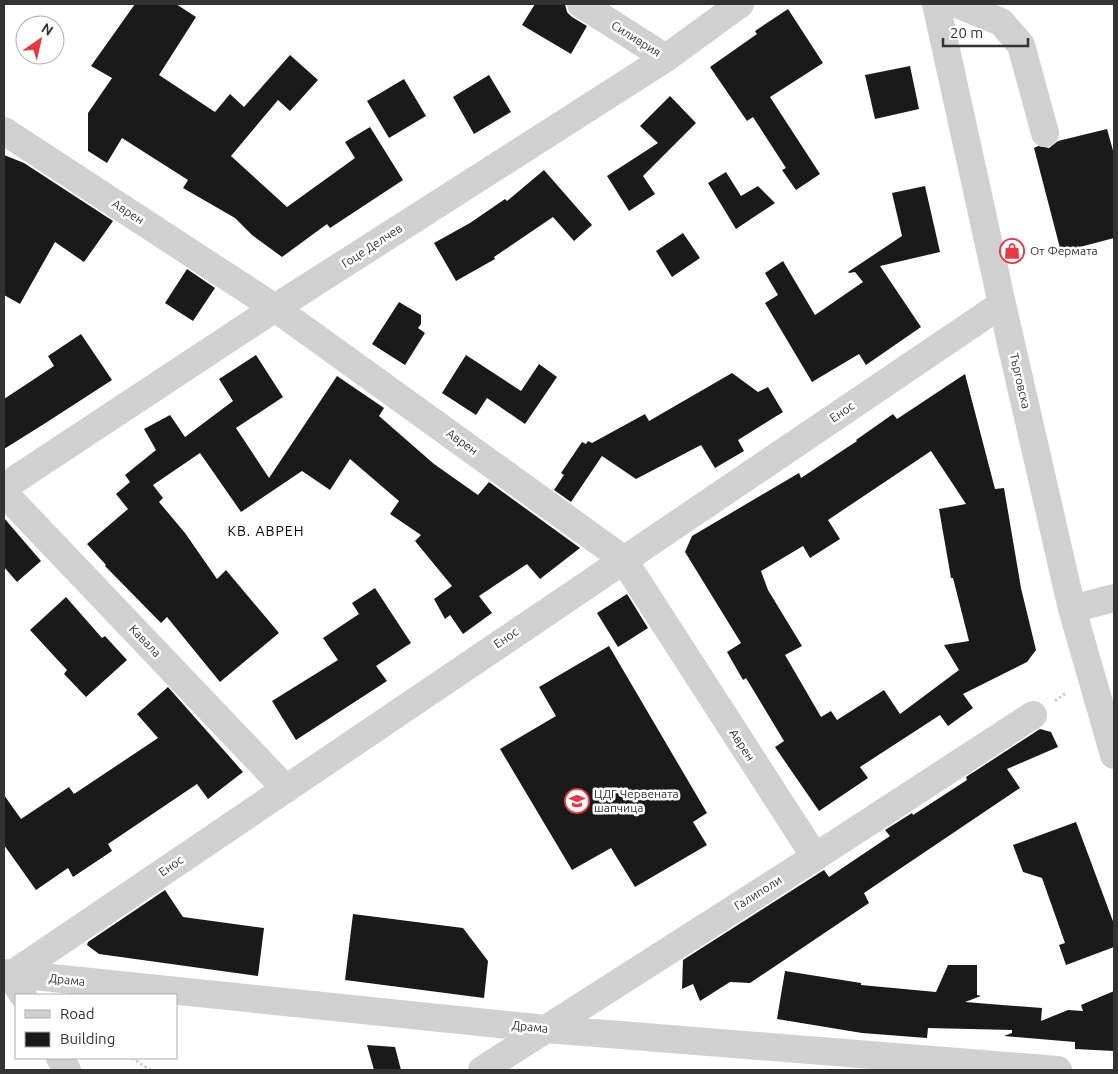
<svg xmlns="http://www.w3.org/2000/svg" width="1118" height="1074" viewBox="0 0 1118 1074" font-family="Ubuntu,sans-serif">
<style>
.building{fill:#1a1a1a;fill-rule:evenodd}
.lines{fill:none;stroke-linecap:round;stroke-linejoin:round}
.path{stroke:#cdcdcd;stroke-width:3;stroke-dasharray:2.5 2.5;stroke-linecap:butt}
.minor{stroke:#d0d0d0;stroke-width:28}
.labels{text-anchor:middle;stroke-width:5;stroke-linejoin:round;paint-order:stroke}
.street-label{font-size:12px;fill:#333;stroke:#fff}
.poi-label{font-size:12px;fill:#333;stroke:#fff;text-anchor:start}
.neighbourhood-label{font-size:14px;letter-spacing:1px;fill:#000;stroke:#fff}
</style>
<rect width="100%" height="100%" fill="#fff"/>
<!-- building -->
<path class="building" d="M135 4H176L196 17 159 75 215 112 230 94 244 107 290 55 318 80 290 111 278 100 231 156 287 207 355 158 345 142 370 127 403 180 330 228 327 224 282 257 252 235 235 218 183 188 188 180 122 138 107 163 88 151V113L112 78 91 66Z
M535 4H565L567 12 572 17 587 26 571 54 522 25Z
M788 9 823 63 770 97 820 174 796 190 782 170 786 168 753 117 747 121 710 67 757 34 755 31Z
M910 66 919 109 875 119 865 75Z
M489 75 511 112 474 134 453 97Z
M404 79 426 116 389 138 367 101Z
M670 96 696 123 643 176 655 194 629 211 607 176 658 143 640 126Z
M1107 129 1114 154V238L1061 252 1034 148 1038 146 1049 148 1058 141Z
M4 155 24 163 113 221 84 262 55 242 20 304 4 295Z
M544 170 592 225 574 241 553 217 494 257 495 259 456 281 434 243 470 223 505 199 507 201Z
M726 172 741 196 758 186 775 203 736 229 708 183Z
M925 186 940 252 880 266 921 327 866 365 859 354 812 382 765 303 778 295 765 273 783 261 815 315 863 282 855 272 849 273 848 272 902 236 892 193Z
M683 233 700 258 672 277 656 251Z
M187 269 215 288 193 321 165 303Z
M399 302 421 315V324L418 328 425 333 405 365 372 344Z
M81 334 112 380 44 424 4 449V399L54 366 48 356Z
M256 355 283 397 236 428 269 478 337 376 384 408 379 416 434 464 478 495 489 482 580 548 540 579 527 564 479 596 492 613 463 634 450 615 445 619 434 599 452 586 415 541 421 535 390 514 399 501 350 459 330 490 302 471 241 512 200 453 153 485 163 498 159 502 185 533 217 579 226 570 279 633 220 682 167 617 161 623 105 566 106 565 87 544 128 509 116 494 130 482 125 475 156 450 144 429 170 415 185 437 233 401 219 379Z
M466 355 521 391 539 364 557 377 525 424 487 398 476 415 442 393Z
M732 373 758 392 768 387 783 412 738 440 744 451 715 468 701 445 636 479 602 456 571 502 554 490 564 475 561 473 582 442 586 444 588 441 592 443 645 414 649 421Z
M965 374 995 489 1004 488 1021 588 1036 650 1027 662 963 694 973 708 948 726 940 715 860 767 868 778 819 811 775 747 784 741 746 678 743 680 727 652 741 643 685 552 692 536 799 473 801 478 857 441 856 440 893 414 897 419ZM931 451 966 504 939 509 951 578H953L969 641 944 645 959 670 900 714 884 690 837 720 831 711 821 717 785 655 802 646 768 590 761 571 803 546 810 558 840 539 828 520Z
M4 518 41 561 17 582 4 567Z
M375 588 411 643 376 666 387 681 296 740 272 701 338 660 323 638 359 614 352 603Z
M627 594 648 628 618 647 597 613Z
M66 597 102 638 105 636 127 660 86 697 64 674 67 670 30 630Z
M609 646 707 813 693 822 707 845 635 887 611 848 572 870 500 749 556 716 539 687Z
M168 687 243 772 208 799 197 784 108 844 112 851 73 877 68 868 36 890 4 845V795L21 819 69 787 74 794 158 738 137 714Z
M1040 729 1051 732 1058 747 1007 769 1020 788 864 893 869 903 750 983 730 982 700 1001 693 984 682 989 683 960 824 870 829 877 890 836 885 830 912 813 913 815 967 780 966 777Z
M1076 822 1114 924V947L1066 965 1059 945 1065 943 1042 878 1023 872 1013 845Z
M165 890 183 917 264 928 258 976 99 954 87 945 88 942Z
M353 914 463 928 488 961 484 998 345 980Z
M948 965H977V995L981 996 965 1002 1042 1008 1041 1021 1068 1010 1083 1011 1081 1005 1114 991V1051L1075 1049V1042L1004 1036 1012 1033V1030L928 1028 927 1038 862 1033 777 1019 785 971 861 983V985L936 992Z
M367 1045 395 1047 401 1070H374Z"/>
<g class="lines">
<!-- path -->
<path class="path" d="M1055 701 1066 693
M132 1058 150 1070"/>
<!-- minor -->
<path class="minor" d="M581 4 666 58
M936 4 1002 304 1072 609 1114 755
M957 4 1001 22 1021 45 1045 133
M4 131 275 308 623 559 815 857
M4 487 275 308 666 58 740 4
M4 493 286 789
M1072 609 1114 598
M4 973 546 1029 1058 1070
M23 995 11 975 1002 304
M60 1058 67 1070
M482 1070 815 857 1033 715"/>
</g>
<!-- icons -->
<defs>
<symbol id="shop-ring" viewBox="-11 -11 22 22"><circle r="9.5" fill="#fff" stroke="#e63946" stroke-width="1.5"/><path d="M-5-2.5h2.3a2.7 3.5 0 0 1 5.4 0H5L5.5 6h-11ZM-1.5-2.5h3a1.5 2.3 0 0 0-3 0Z" fill="#e63946"/></symbol>
<symbol id="school-ring" viewBox="-11 -11 22 22"><circle r="9.5" fill="#fff" stroke="#e63946" stroke-width="1.5"/><path d="M0-5L7-2L0 1L-7-2ZM-4 1L0 2.5L4 1V4Q0 6-4 4Z" fill="#e63946"/></symbol>
</defs>
<g fill-rule="evenodd">
<use href="#shop-ring" x="998" y="237" width="28" height="28"/>
<use href="#school-ring" x="563" y="787" width="28" height="28"/>
</g>
<g class="labels">
<!-- street labels -->
<g class="street-label">
<text transform="translate(636 39) rotate(32)" y="4">Силиврия</text>
<text transform="translate(128 212) rotate(33)" y="4">Аврен</text>
<text transform="translate(372 246) rotate(-33)" y="4">Гоце Делчев</text>
<text transform="translate(1020 381) rotate(77)" y="4">Търговска</text>
<text transform="translate(842 412) rotate(-34)" y="4">Енос</text>
<text transform="translate(462 442) rotate(36)" y="4">Аврен</text>
<text transform="translate(506 638) rotate(-34)" y="4">Енос</text>
<text transform="translate(145 641) rotate(46)" y="4">Кавала</text>
<text transform="translate(742 745) rotate(57)" y="4">Аврен</text>
<text transform="translate(171 866) rotate(-34)" y="4">Енос</text>
<text transform="translate(758 893) rotate(-32)" y="4">Галиполи</text>
<text transform="translate(67 980) rotate(6)" y="4">Драма</text>
<text transform="translate(530 1027) rotate(6)" y="4">Драма</text>
</g>
<!-- poi labels -->
<g class="poi-label">
<text x="1030" y="255">От Фермата</text>
<text x="594" y="798">ЦДГ Червената<tspan x="594" dy="14">шапчица</tspan></text>
</g>
<!-- neighbourhood labels -->
<g class="neighbourhood-label">
<text x="266" y="536">КВ. АВРЕН</text>
</g>
</g>
<!-- border -->
<rect width="1118" height="1074" fill="none" stroke="#333333" stroke-width="10"/>
<!-- legend -->
<rect x="15" y="994" width="162" height="65" fill="#ffffff" stroke="#adadad"/>
<rect x="25" y="1010" width="25" height="8" fill="#d0d0d0" stroke="#adadad"/>
<text x="60" y="1019" font-size="15" fill="#333333">Road</text>
<rect x="25" y="1032" width="25" height="15" fill="#1a1a1a" stroke="#adadad"/>
<text x="60" y="1044" font-size="15" fill="#333333">Building</text>
<!-- north arrow -->
<g transform="translate(40 40) rotate(34)"><circle r="24" fill="#ffffff" stroke="#adadad"/>
<path d="M0-4L9 19L0 12L-9 19Z" fill="#e63946"/>
<text y="-8" font-size="14" font-weight="bold" text-anchor="middle" fill="#333333">N</text>
</g>
<!-- scale -->
<path d="M943 38v8h85v-8" fill="none" stroke="#333333" stroke-width="2.5"/>
<text x="950" y="38" font-size="15" fill="#333333" stroke="#ffffff" stroke-width="4" paint-order="stroke">20 m</text>
</svg>
